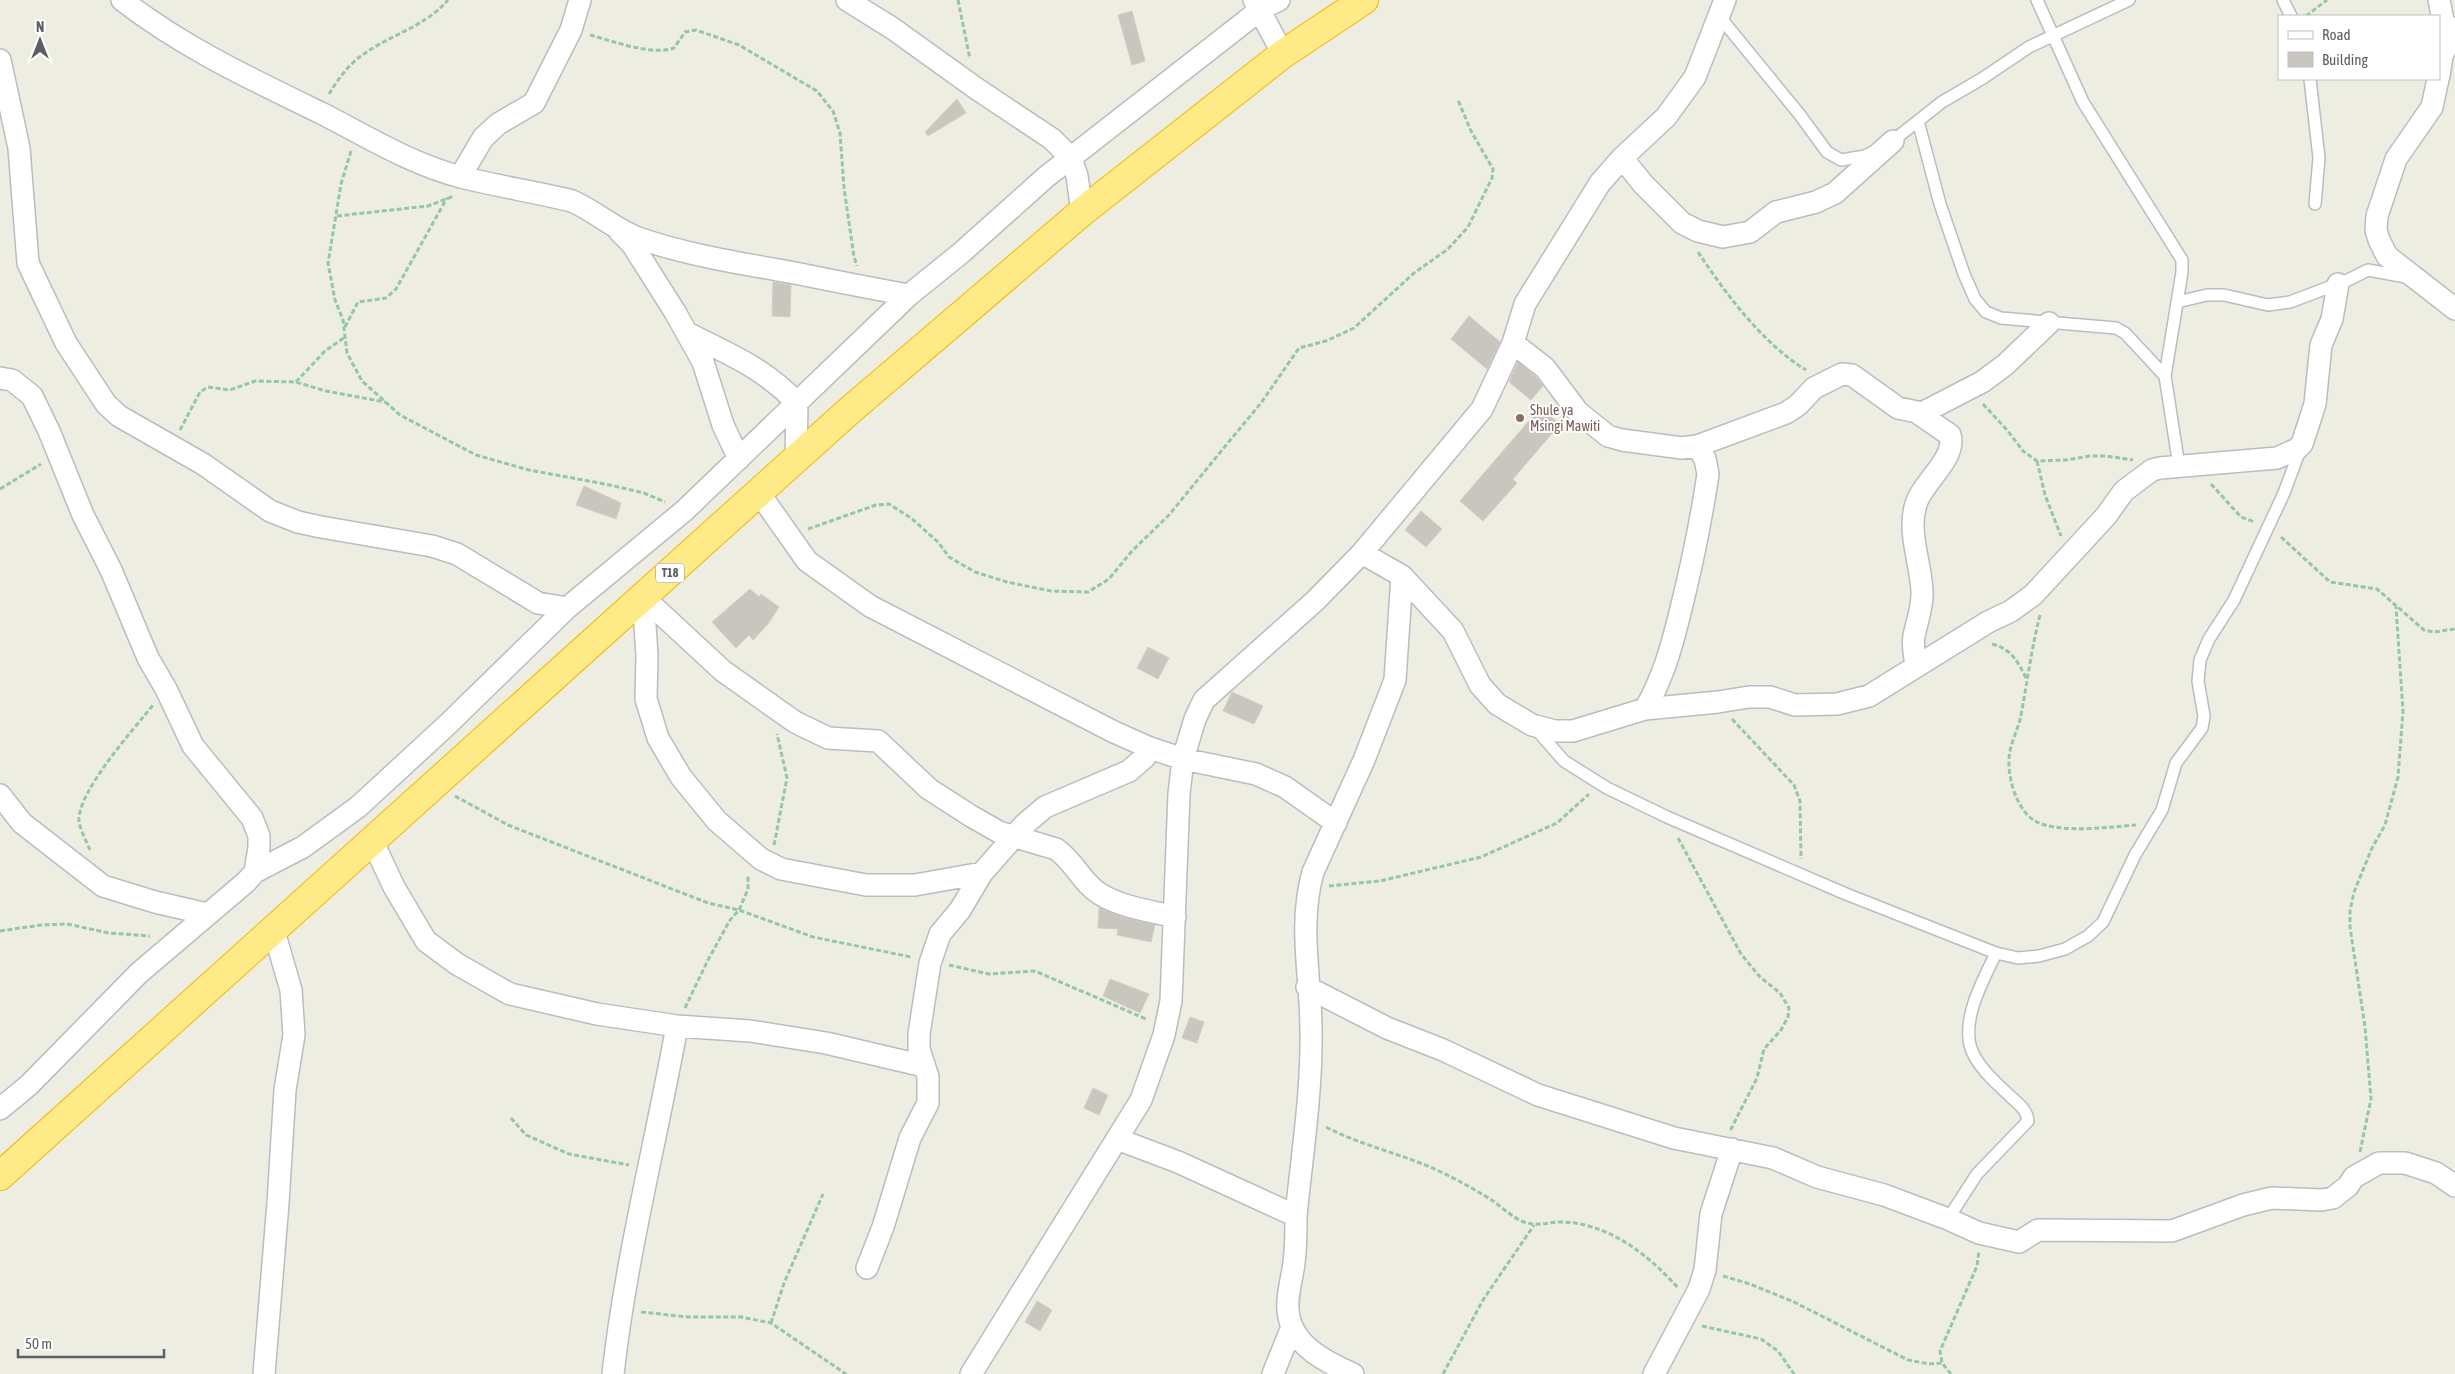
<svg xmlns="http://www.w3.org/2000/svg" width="2455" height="1374" viewBox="0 0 2455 1374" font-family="'Asap Condensed',sans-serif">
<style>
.building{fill:#c9c6bf;stroke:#d3cfc0}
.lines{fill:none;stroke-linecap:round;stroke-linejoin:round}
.lane-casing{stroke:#babcc2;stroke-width:14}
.street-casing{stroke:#babcc2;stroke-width:24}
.highway-casing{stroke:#f0b800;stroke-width:30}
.path{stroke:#95c6a6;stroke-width:3;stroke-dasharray:5 2.5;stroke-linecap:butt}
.lane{stroke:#fff;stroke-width:11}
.street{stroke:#fff;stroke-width:21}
.highway{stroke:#ffea88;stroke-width:28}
.education-dot{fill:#8d6e63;stroke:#fff;stroke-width:2}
.labels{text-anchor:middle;stroke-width:4;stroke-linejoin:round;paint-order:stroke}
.shield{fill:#fff;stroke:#8c8e92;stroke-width:1}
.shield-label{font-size:12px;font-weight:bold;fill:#5b5e64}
.education-label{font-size:14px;fill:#785e54;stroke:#fff;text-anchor:start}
</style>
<rect width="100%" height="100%" fill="#eeede2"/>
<!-- building -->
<path class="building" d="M1132 11 1145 61 1132 65 1118 15Z
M957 99 966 113 928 136 925 132Z
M773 282 791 285 790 317 772 316Z
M1469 316 1500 342 1487 369 1451 339Z
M1518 362 1536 377 1543 386 1531 400 1509 382Z
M1540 408 1560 424 1513 479 1517 483 1483 521 1460 501Z
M584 486 621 503 616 519 576 505Z
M1421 511 1442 529 1426 547 1405 530Z
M750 589 759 597 761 594 779 607 768 624 753 640 749 635 736 648 712 622Z
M1148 647 1169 658 1158 679 1137 668Z
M1232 692 1263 706 1254 724 1223 711Z
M1099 908 1123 917 1155 925 1151 942 1117 935 1118 929 1098 928Z
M1110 979 1149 994 1140 1013 1103 996Z
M1190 1017 1204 1022 1197 1043 1182 1038Z
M1093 1088 1108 1095 1099 1115 1084 1108Z
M1037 1301 1052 1310 1040 1331 1025 1322Z"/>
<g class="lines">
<defs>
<path id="lane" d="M2037 0 2083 102 2182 260V272L2165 376 2179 466
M2283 0 2291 16
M1719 16 1800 115 1827 152 1841 160 1865 156 1873 152
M2310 79 2319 158 2315 204
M1918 121 1940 204 1964 274 1975 299 1986 312 2001 318 2116 328 2125 333 2165 376
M1890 143 1942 102 1983 78 2029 47 2129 0
M2177 302 2207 295H2224L2268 305 2290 302 2348 280 2368 270 2406 277
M1535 728 1564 761 1607 788 1667 817 1846 894 1996 953 2018 958 2039 956 2065 949 2088 936 2103 922 2135 855 2162 810 2176 763 2202 728 2204 716 2198 681 2200 660 2209 639 2234 600 2284 493 2301 447
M1948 1219 1977 1174 2028 1121C2027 1109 2018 1104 2010 1096 1996 1083 1975 1065 1970 1045 1963 1015 1984 979 1996 953"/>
<path id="street" d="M122 0C184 48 253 80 323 114 368 137 411 164 461 177 497 186 535 192 572 201 595 211 614 229 638 238 687 255 739 263 790 272 830 280 869 288 909 295
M847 0 892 28 977 89 1052 139 1071 158 1077 176 1082 212
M1254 0 1283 54
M2439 0 2447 40
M0 60 19 148 28 263 66 343 106 404 119 416 203 464 270 511 298 522 321 527 432 546 457 554 538 603 567 608
M2439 76 2442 56 2455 28
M2438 79 2432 107 2396 159 2377 216 2376 230 2379 240 2387 256 2455 309
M1622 158 1644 185 1682 223 1698 231 1723 237 1750 232 1776 212 1816 202 1835 193 1893 141
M460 177 483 138 498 124 534 103 571 30 580 0
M619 231 632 244 675 312 703 362 723 425 739 459
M687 333C729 354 764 368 797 403L796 458
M1513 343 1545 368 1578 412 1608 436 1622 440 1682 448 1697 446 1786 413 1798 405 1814 388 1842 374 1852 375 1898 408 1922 413 1982 382 2005 365 2049 323
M0 378 12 380 32 396 49 431 83 515 111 570 148 658 166 689 193 746 252 818 259 836V848L255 872 246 882 139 973 29 1085 0 1109
M759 493 807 561 870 606 1114 732 1150 748 1183 759 1256 774 1285 787 1336 823
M1362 553 1402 576 1453 631 1480 685 1497 704 1532 725 1555 731H1573L1645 709 1718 702 1749 697H1770L1795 705 1837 704 1869 696 1988 622 2011 611 2033 595 2106 516 2124 491 2152 470 2160 468 2277 458 2297 449 2302 444 2315 404 2321 345 2332 319 2338 284
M643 597 723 671 795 722 828 738 878 741 929 789 971 816 999 832 1056 849C1074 861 1082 883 1100 894 1121 907 1151 911 1175 917
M643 597 647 655 646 699 658 738 681 777 717 821 761 859 781 869 866 885H915L982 873
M1916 666C1915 657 1912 646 1914 636 1917 621 1923 606 1922 591 1921 563 1907 532 1916 504 1922 483 1957 458 1950 435L1918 413
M1645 709C1662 680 1671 649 1679 617 1691 569 1701 522 1708 474L1705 459 1697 446
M0 795 22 823 103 886 155 902 207 914
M372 840 394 887 426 941 457 964 510 994 597 1014 677 1026 750 1031 826 1043 924 1066
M255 872 303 847 358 807 447 725 567 608 684 511 909 295 961 253 1046 177 1260 10 1279 0
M1307 987 1387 1028 1443 1050 1538 1095 1674 1138 1773 1158 1817 1177 1884 1195 1948 1219 1979 1233 2019 1242 2038 1230 2172 1231 2243 1205 2272 1198 2321 1200 2333 1198 2348 1186 2354 1177 2379 1163H2405L2436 1173 2455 1186
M1117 1139 1178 1162 1296 1216C1296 1231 1296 1247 1294 1263 1292 1280 1285 1300 1289 1317 1295 1347 1328 1363 1353 1374
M1296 1216C1302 1154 1312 1093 1311 1030 1311 976 1298 926 1313 872L1364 760 1395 680 1402 576
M867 1268 883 1227 910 1138 928 1103V1077L919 1049V1034L930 963 940 934 960 910 982 873 1025 824 1045 807 1129 771 1145 757 1150 748
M264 1374 278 1203 285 1090 294 1035 291 990 273 928
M613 1374C626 1257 656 1142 677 1026
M971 1374 1141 1100 1164 1035 1171 1001 1179 794 1183 759 1195 719 1204 700 1315 601 1362 553 1482 409 1513 343 1525 304 1600 183 1622 158 1666 117 1695 77 1725 0
M1273 1374 1292 1327
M1654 1374 1699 1289 1705 1270 1711 1214 1732 1149"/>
<path id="highway" d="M0 1176 849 411 1082 212 1283 54 1364 0"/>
</defs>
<!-- lane casing -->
<use href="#lane" class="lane-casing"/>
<!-- street casing -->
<use href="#street" class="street-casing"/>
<!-- highway casing -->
<use href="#highway" class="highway-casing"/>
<!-- path -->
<path class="path" d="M958 0 970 59
M2306 16 2327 0
M590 35C613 41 651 56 674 48L685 32 696 30 739 45 817 91 833 111 840 133 844 188 854 257 857 266
M329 94C337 81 348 65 361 56 389 35 425 27 448 0
M351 151 341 184 328 263 335 300 343 320 347 353 362 381 400 415 476 455 529 470 605 484 644 493 665 502
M337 216 428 206 454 196
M1698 252C1727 295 1761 342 1806 370
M345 327 358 302 386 298 396 289 447 198
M296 382 325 351 345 337
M1983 404 2008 431 2023 451 2037 461 2066 460 2090 456H2106L2133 460
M180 430 200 392 208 387 230 390 255 381 296 382 326 391 385 402
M2037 461 2045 495 2061 536
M2211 484 2241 517 2255 522
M0 489 41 464
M808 529 876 505 889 504 911 518 938 542 949 557 975 572 1007 582 1051 591 1088 592 1109 579 1132 551 1169 515 1227 444 1261 403 1299 348 1326 341 1354 328 1414 273 1448 249 1468 227 1492 178 1493 169 1471 131 1458 100
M2281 537 2330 582 2377 589 2424 630 2434 632 2455 629
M2040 615C2031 650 2027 685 2020 720 2016 734 2008 748 2009 764 2009 782 2018 811 2035 821 2058 834 2110 827 2136 825
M1992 644C2012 649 2018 662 2027 680
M1732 719 1794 785 1800 801 1801 859
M455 796 508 825 708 903 739 910 813 937 911 957
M1678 838 1741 954 1760 977 1780 993 1789 1008 1788 1017 1781 1030 1764 1049 1757 1078 1730 1131
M774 845 787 778 777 734
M90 850C87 842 80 830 79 821 77 792 134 729 153 705
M1329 886 1380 881 1481 857 1557 823 1589 794
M0 931 41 925 67 924 109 933 150 936
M949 965 989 974 1035 971 1146 1019
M685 1008 708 960 730 920 739 910 748 889V875
M511 1118 526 1135 569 1154 629 1165
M1326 1127C1362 1146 1403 1154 1439 1171 1458 1180 1476 1190 1493 1201 1503 1208 1513 1218 1524 1222 1540 1227 1546 1222 1562 1222 1608 1223 1649 1255 1678 1288
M2360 1152 2371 1099 2365 1027 2350 927V911L2354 892 2372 848 2385 825 2398 777 2403 711 2396 607
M1723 1276 1750 1284 1794 1302 1908 1360 1929 1364 1942 1363
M641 1312 688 1317H741L771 1323 846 1374
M771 1323 784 1283 823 1194
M1702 1326 1761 1339 1778 1351 1794 1374
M1443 1374 1483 1300 1534 1225
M1951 1374 1942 1363 1940 1351 1977 1266 1979 1251"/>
<!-- lane -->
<use href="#lane" class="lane"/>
<!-- street -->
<use href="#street" class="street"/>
<!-- highway -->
<use href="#highway" class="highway"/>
</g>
<!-- markers -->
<circle class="education-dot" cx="1520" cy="418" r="5"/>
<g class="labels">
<!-- shield labels -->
<rect class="shield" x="656" y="563.5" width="28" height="19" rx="4"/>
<g class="shield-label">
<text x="670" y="577">T18</text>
</g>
<!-- education labels -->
<g class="education-label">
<text x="1530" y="415">Shule ya<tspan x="1530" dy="16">Msingi Mawiti</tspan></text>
</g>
</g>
<!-- legend -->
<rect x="2278" y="15" width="162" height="65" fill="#ffffff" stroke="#bdbfc1"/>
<rect x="2288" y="31" width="25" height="8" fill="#ffffff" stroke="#bdbfc1"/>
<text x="2322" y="40" font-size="15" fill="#5b5e64">Road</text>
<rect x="2288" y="52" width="25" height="15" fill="#c9c6bf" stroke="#bdbfc1"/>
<text x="2322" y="65" font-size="15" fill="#5b5e64">Building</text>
<!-- north arrow -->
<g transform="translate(40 40)" stroke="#ffffff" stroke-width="4" paint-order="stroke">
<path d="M0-4L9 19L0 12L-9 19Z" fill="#5b5e64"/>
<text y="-8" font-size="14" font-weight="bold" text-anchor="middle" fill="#5b5e64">N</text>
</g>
<!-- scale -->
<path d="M18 1349v8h146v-8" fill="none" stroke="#5b5e64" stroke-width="2.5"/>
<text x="25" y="1349" font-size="15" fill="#5b5e64" stroke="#ffffff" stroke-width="4" paint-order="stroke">50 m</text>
</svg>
